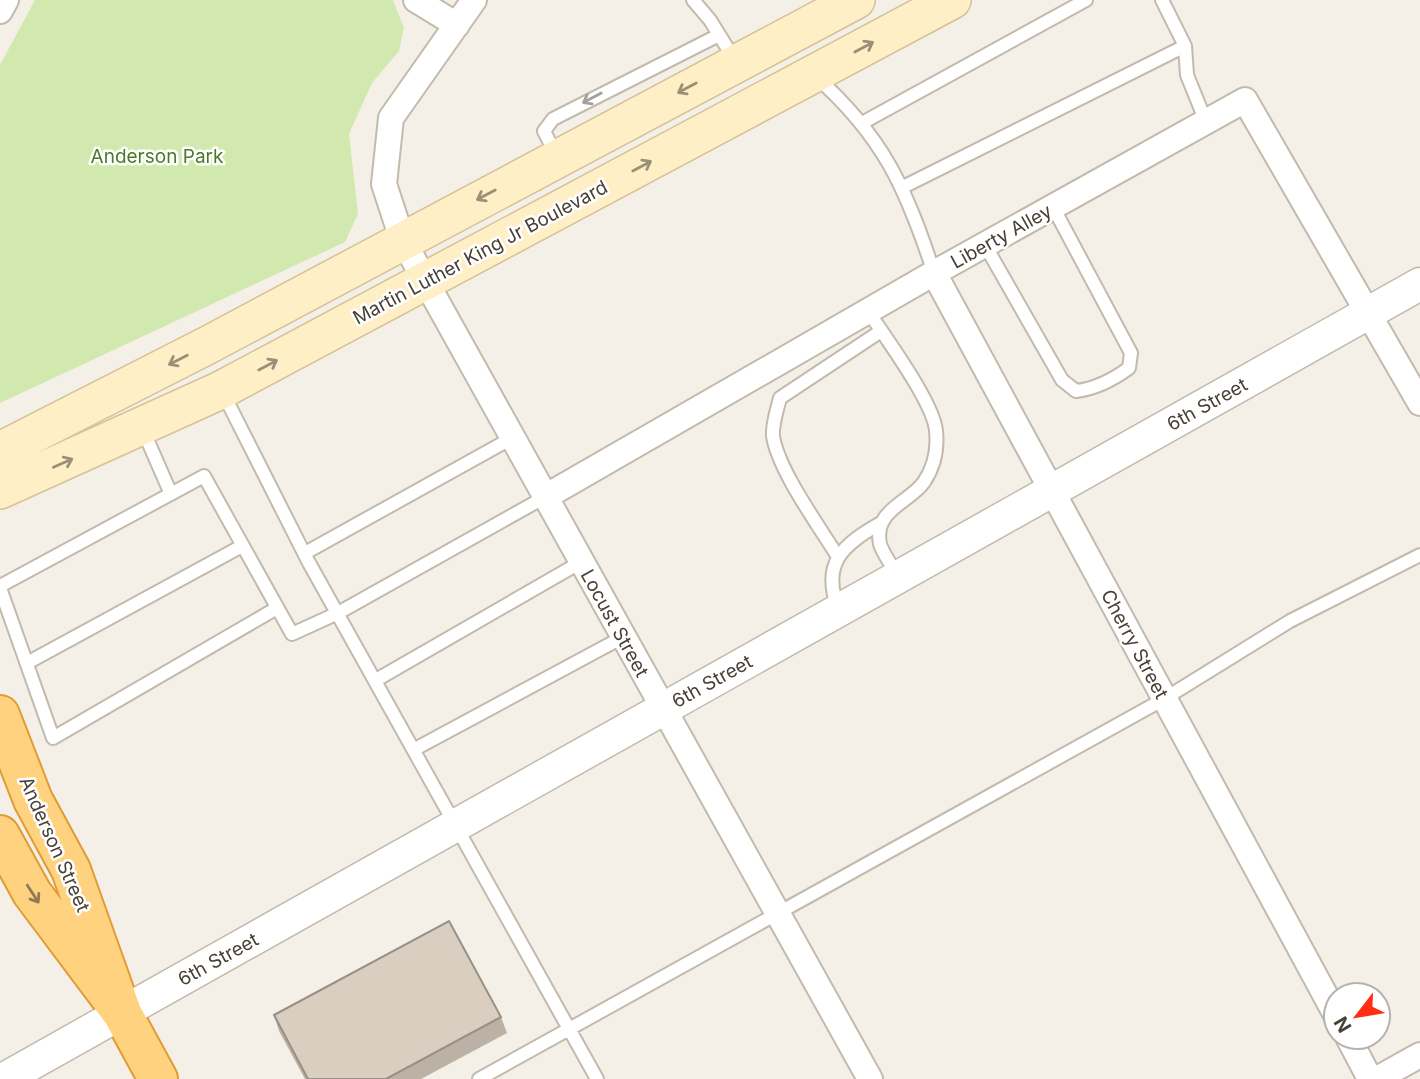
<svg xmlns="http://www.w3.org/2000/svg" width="1420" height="1079" viewBox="0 0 1420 1079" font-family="Inter,sans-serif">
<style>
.green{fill:#d1e9af}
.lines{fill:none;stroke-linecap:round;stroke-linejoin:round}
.service-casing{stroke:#c3baad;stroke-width:16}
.minor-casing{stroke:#c3baad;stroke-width:28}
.tertiary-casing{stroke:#c3baad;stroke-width:35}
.secondary-casing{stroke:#d5c296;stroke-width:40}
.trunk-casing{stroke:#e29b34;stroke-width:42}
.service{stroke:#fff;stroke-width:12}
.minor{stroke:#fff;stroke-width:24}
.tertiary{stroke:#fff;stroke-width:32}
.secondary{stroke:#ffefc7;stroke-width:37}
.trunk{stroke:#ffd27f;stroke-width:38}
.wall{fill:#bbb1a4}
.building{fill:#d9cebf;stroke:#989086;stroke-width:2}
.oneway{stroke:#9a8f77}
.oneway2{stroke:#a4a09a}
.oneway3{stroke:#917a53}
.labels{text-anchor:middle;stroke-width:5;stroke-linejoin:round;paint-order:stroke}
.park-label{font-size:19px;fill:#4a7b27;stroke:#fff}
.street-label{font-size:19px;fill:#484036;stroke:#fff}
</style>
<rect width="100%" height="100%" fill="#f4f0e7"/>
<!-- green -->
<path class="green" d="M35 0H393L404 28 399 51 372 83 349 134 358 214 345 242 0 403V65Z"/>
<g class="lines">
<defs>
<path id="service" d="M693 0 710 20 736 62
M1162 0 1185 46 1187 75 1206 122
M815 76C883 136 906 188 934 273
M862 123 1086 0
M557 157 544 131 553 119 719 35
M903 187 1185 46
M985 245 1062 380 1076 391C1094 389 1114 379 1129 368L1131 353 1053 207
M868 311C885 337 934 403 936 431 938 450 934 467 924 482 909 503 873 510 880 544 883 554 893 567 898 577
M223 393 308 561 597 1079
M143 430 171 494
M305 553 512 438
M838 557C819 526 778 470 773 436 772 424 777 410 780 398L881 331
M0 586 204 476 292 634 338 613 545 497
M0 588 53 738 277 608
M839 610C820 564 843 544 881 523
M27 663 242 546
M376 680 581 562
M415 749 623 637
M479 1079 1164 699 1290 621 1420 555"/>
<path id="minor" d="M416 0 457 25
M474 0 391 118 384 184 402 239 870 1079
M0 11 6 0
M934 273 1336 1015
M545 497 934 273 1245 100 1420 403
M1348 1037 1370 1079
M1377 1079 1420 1055"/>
<path id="tertiary" d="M4 1079 1420 284"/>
<path id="secondary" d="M0 451 208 345 856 0
M0 490 221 390 952 0"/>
<path id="trunk" d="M0 715 33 800 71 870 122 1013
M0 835 32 893 122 1013 158 1079"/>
</defs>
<!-- service casing -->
<use href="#service" class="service-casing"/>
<!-- minor casing -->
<use href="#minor" class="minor-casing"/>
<!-- tertiary casing -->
<use href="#tertiary" class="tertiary-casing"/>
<!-- secondary casing -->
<use href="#secondary" class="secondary-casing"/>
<!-- trunk casing -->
<use href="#trunk" class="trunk-casing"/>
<!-- service -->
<use href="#service" class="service"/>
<!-- minor -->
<use href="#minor" class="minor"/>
<!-- tertiary -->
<use href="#tertiary" class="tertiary"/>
<!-- secondary -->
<use href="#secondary" class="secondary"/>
<!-- trunk -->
<use href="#trunk" class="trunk"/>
</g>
<!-- wall -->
<path class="wall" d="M274 1015 501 1017 507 1033 421 1079H305L279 1031Z"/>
<!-- building -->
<path class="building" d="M449 921 501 1017 386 1079H308L274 1015Z"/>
<!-- one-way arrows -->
<defs><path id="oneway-shaft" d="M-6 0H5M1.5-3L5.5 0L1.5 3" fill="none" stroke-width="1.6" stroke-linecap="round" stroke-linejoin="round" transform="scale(1.75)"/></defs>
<g class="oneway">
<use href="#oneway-shaft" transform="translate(864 47) rotate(-28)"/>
<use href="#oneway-shaft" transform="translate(687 88) rotate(152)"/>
<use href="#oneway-shaft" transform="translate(642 166) rotate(-28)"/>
<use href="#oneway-shaft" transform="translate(486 195) rotate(152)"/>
<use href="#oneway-shaft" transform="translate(178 360) rotate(153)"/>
<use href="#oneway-shaft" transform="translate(268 365) rotate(-28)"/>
<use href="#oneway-shaft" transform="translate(63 463) rotate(-24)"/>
</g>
<use class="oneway2" href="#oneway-shaft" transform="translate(592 98) rotate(152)"/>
<use class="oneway3" href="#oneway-shaft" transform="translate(33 894) rotate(57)"/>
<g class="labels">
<!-- park labels -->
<g class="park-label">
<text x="157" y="163">Anderson Park</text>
</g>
<!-- street labels -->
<g class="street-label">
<text transform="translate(1001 236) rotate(-29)" y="7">Liberty Alley</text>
<text transform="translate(480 252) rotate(-28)" y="7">Martin Luther King Jr Boulevard</text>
<text transform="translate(1207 404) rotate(-29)" y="7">6th Street</text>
<text transform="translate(615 623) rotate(61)" y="7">Locust Street</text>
<text transform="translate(1135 644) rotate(62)" y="7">Cherry Street</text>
<text transform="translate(712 681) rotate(-29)" y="7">6th Street</text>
<text transform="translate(55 844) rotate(66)" y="7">Anderson Street</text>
<text transform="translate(218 959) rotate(-29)" y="7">6th Street</text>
</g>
</g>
<!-- north arrow -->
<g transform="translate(1357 1016) rotate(239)"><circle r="33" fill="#ffffff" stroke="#b6b3af" stroke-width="2"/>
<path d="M0-5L12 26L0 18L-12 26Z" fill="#ff2e14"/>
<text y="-10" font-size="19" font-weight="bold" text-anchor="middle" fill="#484036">N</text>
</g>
</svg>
